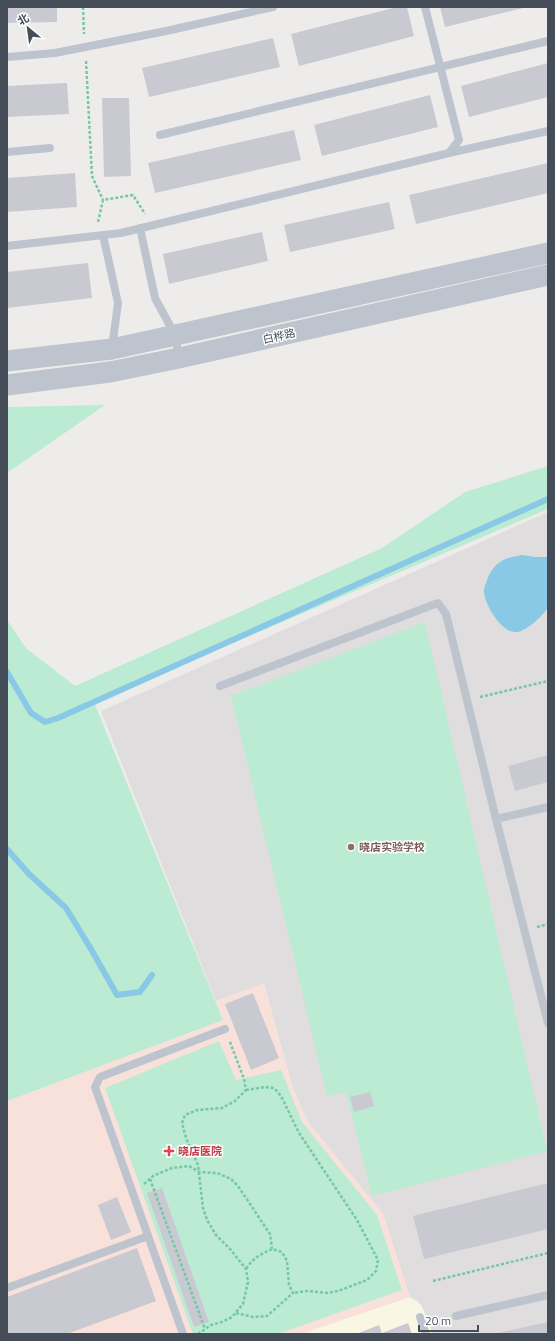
<svg xmlns="http://www.w3.org/2000/svg" width="555" height="1341" viewBox="0 0 555 1341" font-family="'Titillium Web','Noto Sans SC',sans-serif">
<style>
.commercial{fill:#faf6e4}
.education{fill:#dfdddd}
.medical{fill:#f8e1db}
.green{fill:#bbebd3}
.water{fill:#8ac9e6}
.lines{fill:none;stroke-linecap:round;stroke-linejoin:round}
.stream{stroke:#8ac9e6;stroke-width:6}
.building{fill:#c9cad1}
.path{stroke:#75c7a8;stroke-width:2.5;stroke-dasharray:3 2;stroke-linecap:butt}
.service{stroke:#bdc4cd;stroke-width:8}
.tertiary{stroke:#bdc4cd;stroke-width:21}
.education-dot{fill:#8d6e63;stroke:#fff;stroke-width:1.5}
.health-dot{fill:#e0444e;stroke:#fff;stroke-width:1.5}
.labels{text-anchor:middle;stroke-width:3;stroke-linejoin:round;paint-order:stroke}
.street-label{font-size:11px;fill:#454d58;stroke:#fff}
.education-label{font-size:11px;font-weight:bold;fill:#785e54;stroke:#fff;text-anchor:start}
.health-label{font-size:11px;font-weight:bold;fill:#be3a42;stroke:#fff;text-anchor:start}
</style>
<rect width="100%" height="100%" fill="#eeeceb"/>
<!-- commercial -->
<path class="commercial" d="M410 1297 417 1301 422 1306 433 1334H301Z"/>
<!-- education -->
<path class="education" d="M548 512V1334H433L422 1306 417 1301 410 1297 383 1214 308 1122 293 1089 264 984 216 1001 101 711Z"/>
<!-- medical -->
<path class="medical" d="M264 983 293 1089 308 1122 383 1214 410 1297 301 1334H7V1101L223 1020 216 1001Z"/>
<!-- green -->
<path class="green" d="M105 405 7 473V407Z
M548 466V509L94 702 223 1020 7 1101V620L26 648 75 686 382 548 465 492Z
M425 622 547 1151 372 1196 346 1092 327 1096 231 696Z
M219 1041 236 1080 281 1070 302 1122 377 1215 402 1290 278 1334H193L105 1088Z"/>
<!-- water -->
<path class="water" d="M522 555 535 557H548V608C542 616 527 631 517 632 502 634 485 605 484 592 483 589 486 584 487 580 494 562 504 558 522 555Z"/>
<g class="lines">
<!-- stream -->
<path class="stream" d="M7 672 31 713 45 722 58 718 548 499
M7 849 28 873 66 908 91 949 117 995 140 992 152 975"/>
</g>
<!-- building -->
<path class="building" d="M7 7H57V22L7 23Z
M397 7H407L414 36 299 66 291 34Z
M440 7H523V8L445 27Z
M273 38 280 67 149 97 142 68Z
M548 63V97L469 117 461 86Z
M67 83 69 114 7 117V86Z
M430 95 438 127 322 156 314 125Z
M102 98H129L131 176 104 177Z
M294 130 301 160 155 193 148 163Z
M548 163V193L416 224 409 195Z
M75 173 77 207 7 212V178Z
M389 202 395 229 290 252 284 225Z
M262 232 268 261 169 284 163 254Z
M88 263 92 298 7 308V272Z
M548 755V782L515 791 508 766Z
M253 993 279 1058 251 1070 225 1004Z
M370 1092 374 1106 354 1112 350 1097Z
M548 1183V1229L424 1259 413 1216Z
M162 1188 209 1322 194 1327 147 1193Z
M117 1197 131 1232 111 1240 98 1205Z
M137 1248 156 1301 67 1334H7V1297Z
M548 1322V1334H497V1333Z
M408 1323 412 1334H356L379 1325 382 1333Z"/>
<g class="lines">
<!-- path -->
<path class="path" d="M83 7 84 34
M86 61 92 176 103 200
M98 222 103 200 133 195 145 214
M480 697 548 681
M537 927 548 924
M246 1090 265 1087 274 1088 281 1096 299 1133 357 1220 378 1260 376 1271 367 1280 338 1291 327 1293 307 1291 293 1293
M150 1179 205 1329
M144 1184 153 1176 172 1168 189 1166 199 1172 217 1173 231 1179 238 1186 270 1234 272 1249
M433 1281 548 1253
M236 1313 253 1317 267 1316 293 1293 289 1285 287 1261 282 1252 272 1249C261 1254 252 1259 246 1269
M198 1334 211 1325 222 1322 232 1317 243 1304 248 1282 246 1269 231 1250 216 1235 207 1220 203 1208 198 1165 186 1138 182 1123 185 1115 197 1110 222 1108 235 1101 246 1090 244 1079 230 1042"/>
<!-- service -->
<path class="service" d="M7 57 55 53 166 31 273 7
M160 135 548 41
M7 152 50 148
M449 153 548 131
M140 228 155 298 175 335 179 357
M103 235 118 303 112 348
M7 246 121 233 449 153 459 140 425 7
M220 686 438 603 446 614 496 819 548 1023
M496 819 548 807
M7 1288 148 1236
M456 1316 548 1295
M420 1317 426 1334
M183 1334 95 1087 100 1077 225 1029"/>
<!-- tertiary -->
<path class="tertiary" d="M7 361 112 349 548 253
M7 385 110 372 179 358 548 275"/>
</g>
<!-- markers -->
<circle class="education-dot" cx="351" cy="847" r="4"/>
<path class="health-dot" d="M167 1145h4v4h4v4h-4v4h-4v-4h-4v-4h4z"/>
<g class="labels">
<!-- street labels -->
<g class="street-label">
<text transform="translate(279 336) rotate(-13)" y="4">白桦路</text>
</g>
<!-- education labels -->
<g class="education-label">
<text x="359" y="851">晓店实验学校</text>
</g>
<!-- health labels -->
<g class="health-label">
<text x="178" y="1155">晓店医院</text>
</g>
</g>
<!-- border -->
<rect width="555" height="1341" fill="none" stroke="#454d58" stroke-width="16"/>
<!-- north arrow -->
<g transform="translate(28 28) rotate(331)" stroke="#ffffff" stroke-width="3" paint-order="stroke">
<path d="M0-3L7 15L0 10L-7 15Z" fill="#454d58"/>
<text y="-6" font-size="11" font-weight="bold" text-anchor="middle" fill="#454d58">北</text>
</g>
<!-- scale -->
<path d="M419 1325v6h59v-6" fill="none" stroke="#454d58" stroke-width="2"/>
<text x="425" y="1325" font-size="12" fill="#454d58" stroke="#ffffff" stroke-width="3" paint-order="stroke">20 m</text>
</svg>
